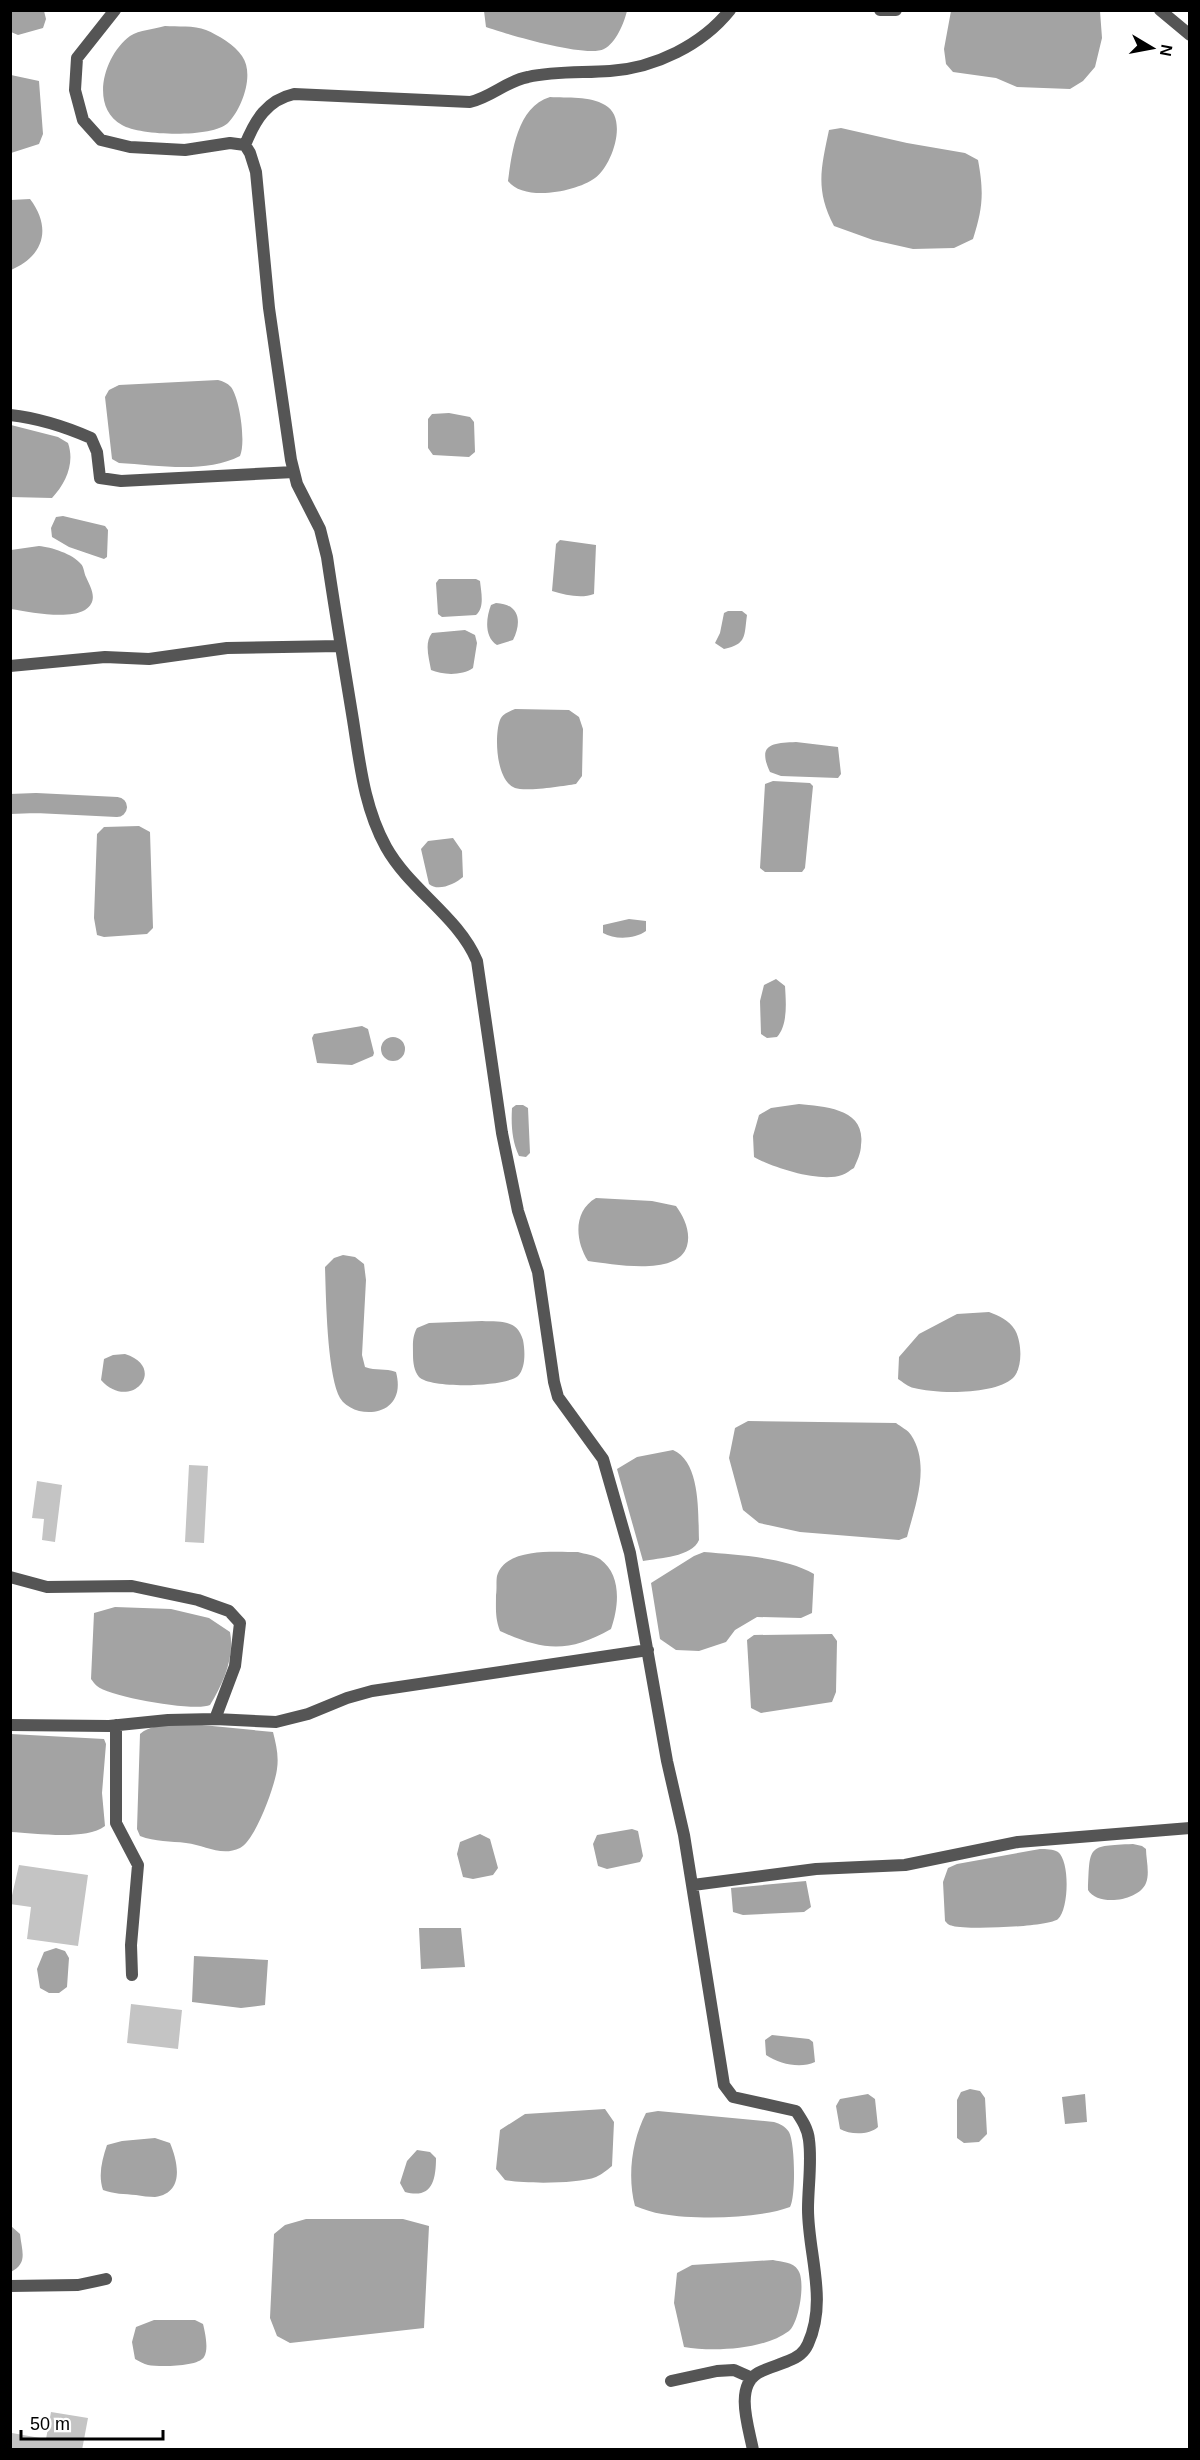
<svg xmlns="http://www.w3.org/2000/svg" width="1200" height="2460" viewBox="0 0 1200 2460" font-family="Helvetica,sans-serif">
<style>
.water{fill:#a3a3a3}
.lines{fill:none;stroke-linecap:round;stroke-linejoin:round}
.canal{stroke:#a3a3a3;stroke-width:20}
.building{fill:#c4c4c4}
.minor{stroke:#555;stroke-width:12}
</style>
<rect width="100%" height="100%" fill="#fff"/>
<!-- water -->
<path class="water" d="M10 11H44L46 19 43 28 18 35 11 32Z
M627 11C624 23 616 43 604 49 586 58 506 34 486 27L484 11Z
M951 11H1100L1102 38 1095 67 1083 81 1070 89 1017 87 996 78 953 72 946 64 944 49Z
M165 26C177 27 194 25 206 30 218 35 235 45 242 56 255 74 242 109 228 123 213 138 140 136 122 125 89 107 104 55 130 36 139 30 155 29 165 26Z
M11 75 39 81 43 134 39 144 11 153Z
M550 97C567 98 590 96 605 105 629 118 612 166 595 178 576 192 524 202 508 181 512 152 517 107 550 97Z
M841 128 907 143 965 153 978 160C984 192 983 208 973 239L954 248 913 249 873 240 834 226C815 190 821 168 829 130Z
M30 199C52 228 44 256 11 270V200Z
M218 380C223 381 227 383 231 387 240 399 246 443 240 456 205 474 157 465 119 463L112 459 105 397 109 390 119 385Z
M449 413 470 417 474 422 475 452 469 457 433 455 428 448V419L432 414Z
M11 425 58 437 68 443C75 463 66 483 52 498L11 497Z
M63 516 105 526 108 530 107 557 104 559 69 547 52 537 51 528 56 517Z
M560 540 596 545 594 594C581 599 566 595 552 591L556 544Z
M39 546C51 547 73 554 81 564 84 567 84 573 86 577 91 588 99 601 85 610 67 620 30 612 11 609V550Z
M439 579H476L480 581C481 592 485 607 476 615L442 617 438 614 436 583Z
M496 603C520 604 522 622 513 640L497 645C484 637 486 618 491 605Z
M728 611H742L747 615C744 636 747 644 724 649L715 643 720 633 724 613Z
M465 630 475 635 477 643 473 668C462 676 442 675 431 670 429 658 424 643 432 633Z
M515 709 569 710 579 717 583 729 582 776 576 784C563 786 526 792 515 788 496 781 494 736 500 720 503 713 509 712 515 709Z
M796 742 838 747 841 774 838 778 781 776 770 772C757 744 772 743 796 742Z
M773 781 810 783 813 786 805 868 802 872H765L760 868 765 784Z
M139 826 150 832 153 928 147 934 104 937 97 935 94 918 97 834 104 827Z
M453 838 462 851 463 877C455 884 438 892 429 884L421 849 428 841Z
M629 919 646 921V931C635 939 615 940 603 933V925Z
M776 979 785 986C786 1002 788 1025 777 1037L767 1038 761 1034 760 1001 764 985Z
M362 1026 368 1029 374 1053 373 1056 352 1065 317 1063 312 1038 314 1034Z
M381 1049a12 12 0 1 1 24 0a12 12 0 1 1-24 0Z
M799 1104C825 1107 866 1108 861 1145 861 1153 857 1161 854 1168 850 1170 846 1174 842 1175 821 1183 773 1168 754 1157L753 1136 759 1115 771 1108Z
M516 1105H523L528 1108 530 1153 526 1157 519 1156C512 1141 511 1125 512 1108Z
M596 1198 652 1201 676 1206C684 1217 691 1232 687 1246 678 1277 613 1264 588 1261 575 1241 573 1211 596 1198Z
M343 1255 355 1257 364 1264 366 1280 362 1355 365 1367C376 1371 385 1368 396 1372 409 1421 348 1421 338 1394 327 1366 326 1299 325 1267L334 1258Z
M989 1312C999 1316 1009 1320 1015 1330 1022 1342 1023 1368 1013 1378 995 1395 936 1394 914 1388 908 1387 903 1382 898 1379L899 1357 919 1334 957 1314Z
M482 1321C501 1322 517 1319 523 1340 525 1350 526 1368 518 1376 506 1387 431 1389 419 1377 414 1371 413 1362 413 1355 413 1344 412 1337 417 1328L429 1323Z
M125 1354C169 1368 130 1413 101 1380L104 1359 113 1355Z
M748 1421 896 1423C901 1427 908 1430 911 1435 931 1465 915 1506 907 1537L899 1540 800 1532 759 1523 743 1510 729 1458 735 1428Z
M673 1450C701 1462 698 1514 699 1540 692 1557 659 1558 643 1561L617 1469 637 1457Z
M578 1552C585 1554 594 1555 600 1559 622 1575 619 1606 611 1629 569 1653 543 1651 500 1631 495 1618 496 1608 496 1595 497 1589 496 1581 497 1576 505 1547 555 1552 578 1552Z
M704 1552C738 1555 785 1557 814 1574L812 1613 801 1618 757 1617 735 1630 726 1642 699 1651 676 1650 660 1639 651 1583 694 1556Z
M115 1607 171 1609 209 1618 230 1632C235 1657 223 1684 210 1705 196 1712 109 1697 97 1686 94 1684 93 1681 91 1679L94 1613Z
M832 1634 837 1641 836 1692 832 1702 761 1713 751 1708 747 1640 754 1635Z
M202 1725 273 1732C276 1744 279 1756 277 1769 275 1786 255 1841 240 1848 221 1857 205 1845 186 1843 171 1841 155 1842 140 1836L137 1829 140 1734C154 1721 184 1725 202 1725Z
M11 1734 104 1739 106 1744 102 1793 105 1826C85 1841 35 1833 11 1832Z
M632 1829 638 1831 643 1856 640 1862 607 1869 598 1866 593 1844 597 1835Z
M480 1834 490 1839 498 1868 493 1875 473 1879 463 1877 457 1854 460 1842Z
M1133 1844 1142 1846 1146 1849C1146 1859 1150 1873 1146 1883 1139 1901 1098 1907 1088 1890 1090 1845 1087 1846 1133 1844Z
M1040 1849C1046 1849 1053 1849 1058 1852 1070 1861 1069 1909 1058 1919 1049 1927 967 1930 953 1926 948 1925 948 1924 945 1921L943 1882 948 1868 957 1864Z
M806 1881 811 1907 804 1912 743 1915 733 1912 731 1888Z
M419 1928H461L465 1967 421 1969Z
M56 1948 65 1951 69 1958 67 1987 59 1993H49L40 1988 37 1969 44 1952Z
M194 1956 268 1960 265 2005 241 2008 192 2002Z
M772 2035 809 2039 813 2042 815 2062C800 2069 780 2064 766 2055L765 2040Z
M970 2089 980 2091 985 2098 987 2134 979 2142 964 2143 957 2138V2100L961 2092Z
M868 2094 875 2099 878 2127C870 2135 850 2135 840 2129L836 2106 840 2099Z
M1085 2094 1087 2122 1065 2124 1062 2097Z
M605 2109 614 2122 612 2166C607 2170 601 2175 596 2177 578 2184 524 2184 505 2180L496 2169 500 2130 525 2114Z
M658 2111 774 2122C780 2124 785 2126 789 2132 795 2143 796 2196 790 2207 757 2219 697 2220 662 2214 653 2213 644 2209 635 2206 627 2176 632 2140 646 2113Z
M155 2138 170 2143C178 2162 185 2193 155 2197 149 2197 142 2196 136 2195 125 2194 113 2194 103 2190 98 2175 102 2160 107 2145L122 2141Z
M417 2150 430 2152 436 2158C436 2182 431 2199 405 2192L400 2183 407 2161Z
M306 2219H403L429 2226 424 2328 290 2343 277 2336 270 2318 274 2234 285 2225Z
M11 2226 20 2234C22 2252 28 2263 11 2272Z
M773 2260C782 2262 793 2262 798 2270 806 2281 799 2323 789 2331 764 2350 713 2352 684 2347L674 2303 677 2273 692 2265Z
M154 2320H195L203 2324C205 2332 209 2349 204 2357 198 2367 159 2367 148 2365 144 2364 139 2361 135 2359L132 2342 136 2327Z"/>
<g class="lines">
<!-- canal -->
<path class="canal" d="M10 804 36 803 117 807"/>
</g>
<!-- building -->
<path class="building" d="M189 1465 208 1466 204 1543 185 1542Z
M37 1481 62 1485 55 1542 42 1540 44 1519 32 1518Z
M19 1865 88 1875 78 1946 27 1939 31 1907 10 1904Z
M131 2004 182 2010 178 2049 127 2043Z
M51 2412 88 2418 82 2450H10L12 2433 46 2439Z"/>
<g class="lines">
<!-- minor -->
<path class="minor" d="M115 10 77 58 75 90 83 120 101 140 130 147 185 150 230 143 245 145 250 153 256 172 269 308 291 460 297 484 320 529 327 557C335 611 344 665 353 720 360 764 364 807 386 847 410 890 458 916 477 961L502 1133 518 1211 538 1272 554 1382 558 1397 603 1459 630 1553 667 1761 684 1835 724 2085 733 2097 796 2111C802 2120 808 2129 809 2140 812 2162 808 2187 808 2209 808 2254 828 2300 808 2344 804 2353 798 2357 788 2361 779 2365 767 2368 758 2373 734 2387 749 2428 753 2450
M880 10H896
M1160 10 1190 35
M245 145C255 120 267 100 294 94L470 102C492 97 506 81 528 77 555 71 583 73 610 71 655 68 702 45 730 10
M10 415C37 418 66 427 91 438L97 452 100 478 121 481 294 472
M10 666 105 657 149 659 227 648 340 646
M10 1577 47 1587 132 1586 198 1600 229 1611 240 1623 235 1666 215 1719
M10 1725 109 1726 168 1720 215 1719 276 1722 308 1714 347 1698 372 1691 648 1650
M116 1725V1823L138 1865 131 1945 132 1975
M693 1885 816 1869 905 1865 1018 1842 1190 1828
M10 2286 78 2285 106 2279
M671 2381 717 2371 734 2370 752 2378"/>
</g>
<!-- border -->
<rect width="1200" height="2460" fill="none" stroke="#000000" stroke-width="24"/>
<!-- north arrow -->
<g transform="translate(1152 48) rotate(100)" stroke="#ffffff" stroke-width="4.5" paint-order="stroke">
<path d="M0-4.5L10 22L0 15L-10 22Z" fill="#000000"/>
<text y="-9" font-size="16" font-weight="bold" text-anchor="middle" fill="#000000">N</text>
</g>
<!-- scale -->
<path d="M21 2430v9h142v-9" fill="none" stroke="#000000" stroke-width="3"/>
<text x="30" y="2430" font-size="18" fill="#000000" stroke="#ffffff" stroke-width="4.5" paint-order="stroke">50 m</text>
</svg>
